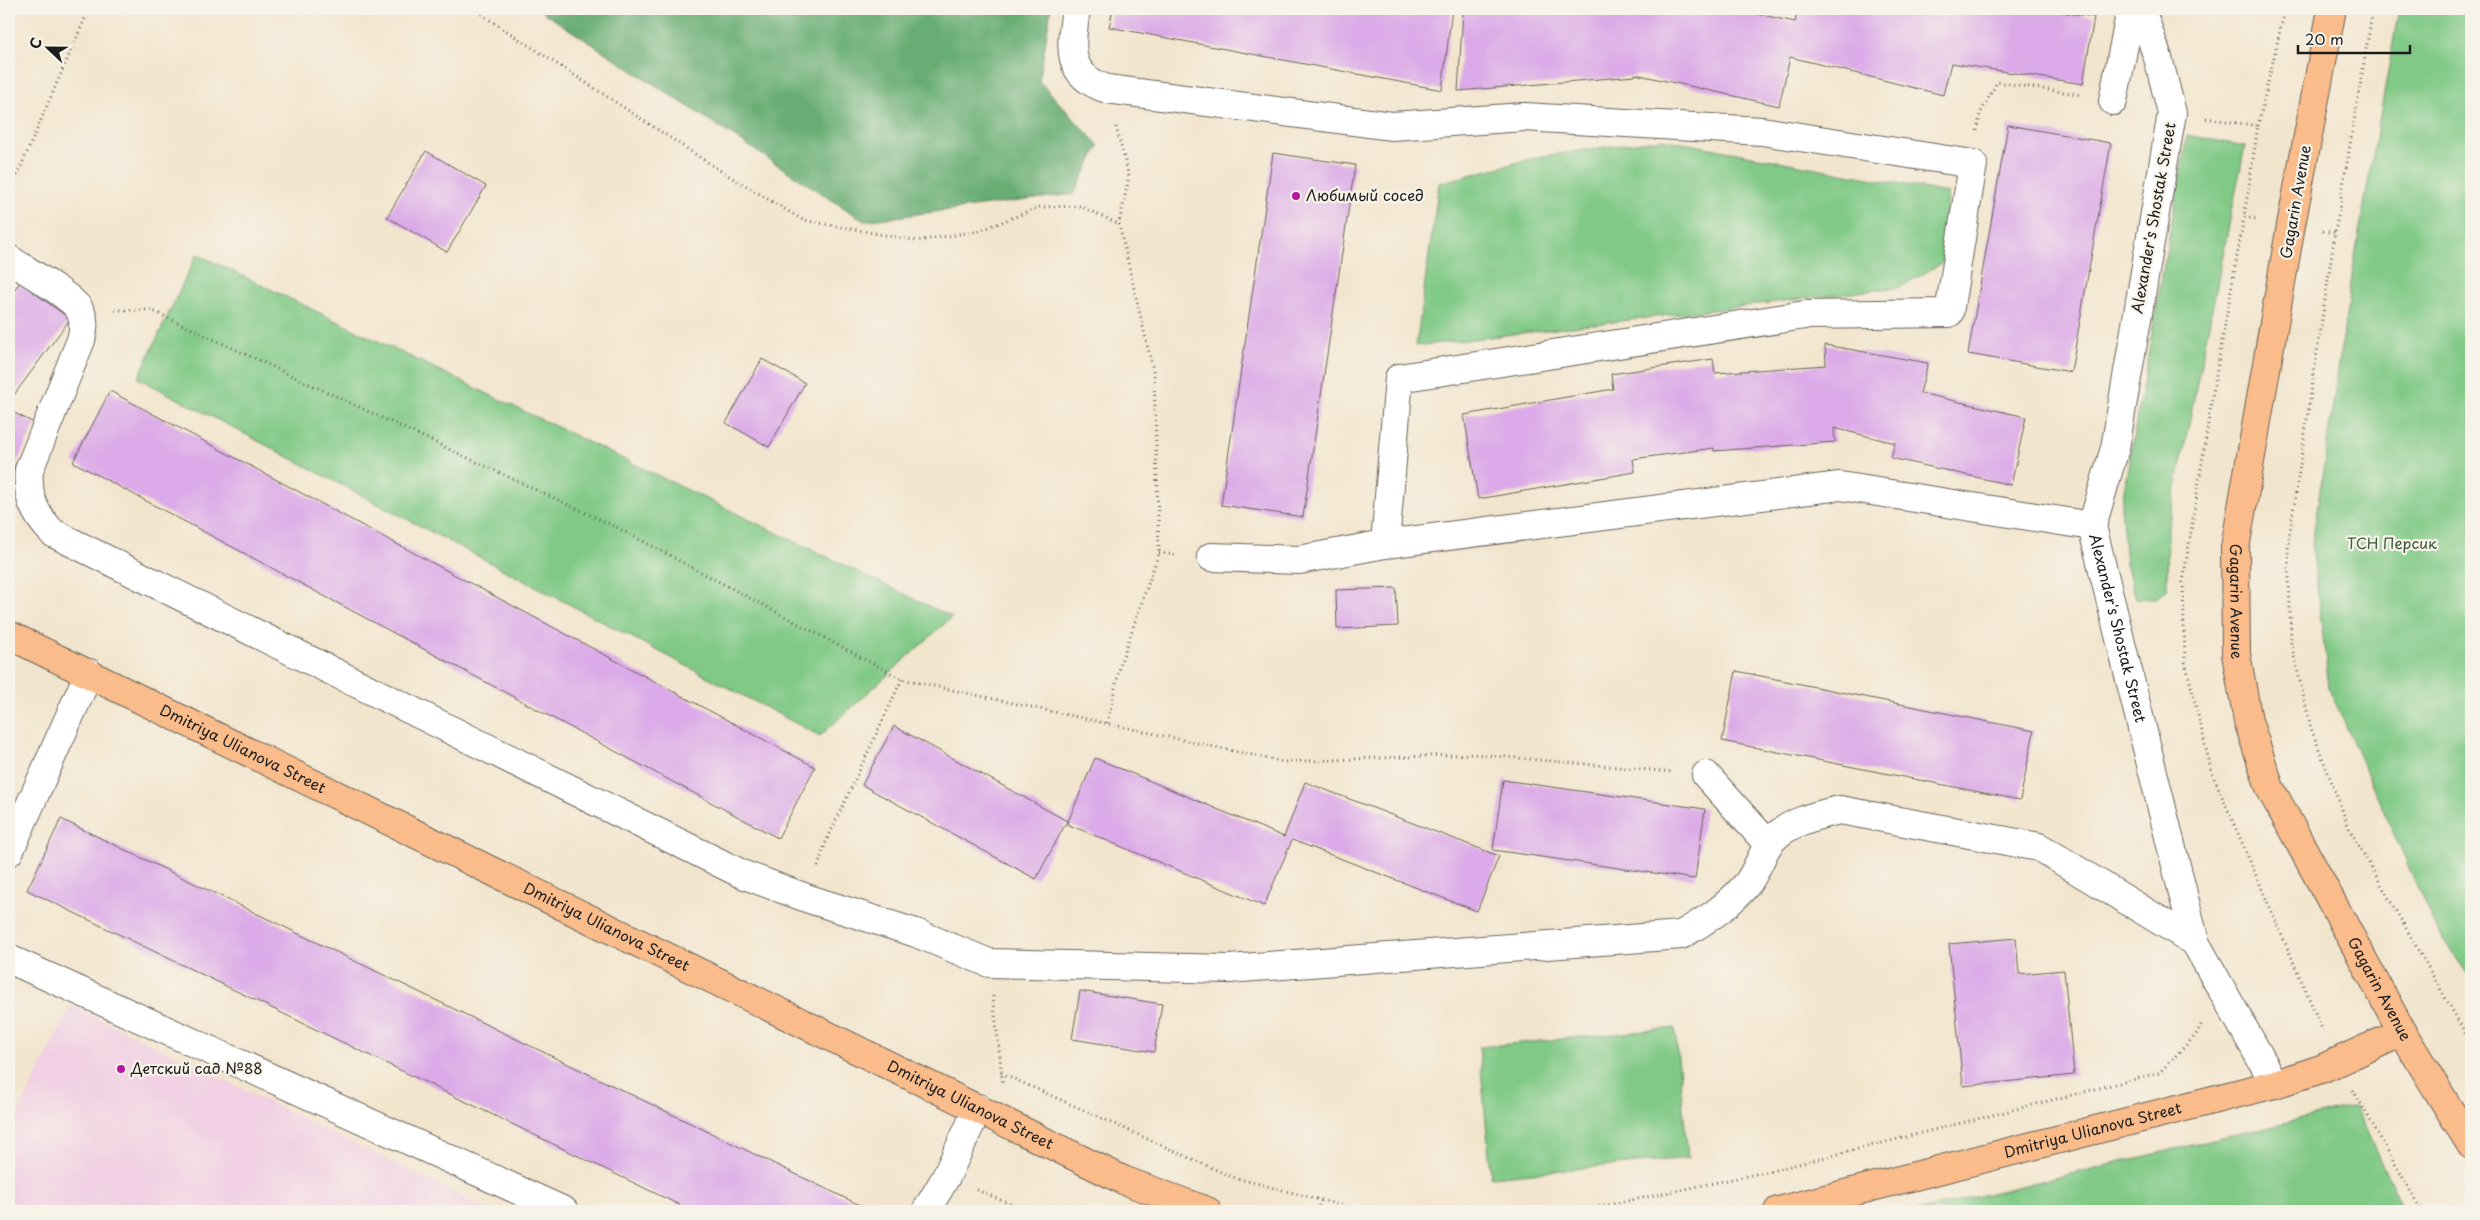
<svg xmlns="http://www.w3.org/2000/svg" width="2480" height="1220" viewBox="0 0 2480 1220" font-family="'Playpen Sans',sans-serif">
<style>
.built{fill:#f1d0e3}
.green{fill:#80c986;stroke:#4e7251}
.forest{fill:#68ad73;stroke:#426448}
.building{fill:#dcaae8}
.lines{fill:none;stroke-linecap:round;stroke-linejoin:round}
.minor-casing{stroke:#67625a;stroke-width:30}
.major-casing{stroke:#67625a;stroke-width:30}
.path{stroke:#67625a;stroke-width:3;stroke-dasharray:1 4;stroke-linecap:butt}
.minor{stroke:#fff;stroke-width:28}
.major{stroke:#f9bc8a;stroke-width:28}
.poi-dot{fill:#b5179e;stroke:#f7f3e8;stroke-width:2}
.labels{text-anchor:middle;stroke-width:4.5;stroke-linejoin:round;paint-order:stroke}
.poi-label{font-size:15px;fill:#1c1c1c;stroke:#f7f3e8;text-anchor:start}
.street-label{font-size:15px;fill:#1c1c1c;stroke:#f7f3e8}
.park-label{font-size:15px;fill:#3f5941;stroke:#f7f3e8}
</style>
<rect width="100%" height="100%" fill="#f7f3e8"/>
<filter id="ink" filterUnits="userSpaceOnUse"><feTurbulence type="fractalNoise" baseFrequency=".02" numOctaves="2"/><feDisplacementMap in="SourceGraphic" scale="10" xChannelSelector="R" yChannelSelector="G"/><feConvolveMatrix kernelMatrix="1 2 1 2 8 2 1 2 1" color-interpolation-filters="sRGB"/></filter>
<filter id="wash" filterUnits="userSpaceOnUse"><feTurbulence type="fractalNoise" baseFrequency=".0096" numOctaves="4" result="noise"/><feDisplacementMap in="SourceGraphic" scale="20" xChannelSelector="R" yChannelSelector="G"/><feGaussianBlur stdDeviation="1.12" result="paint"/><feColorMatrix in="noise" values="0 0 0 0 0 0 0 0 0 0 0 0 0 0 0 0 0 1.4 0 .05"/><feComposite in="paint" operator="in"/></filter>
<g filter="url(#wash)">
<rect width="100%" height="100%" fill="#f2e5cd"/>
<!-- built -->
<path class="built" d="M71 1005 491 1211H9V1133Z"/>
<!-- green -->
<path class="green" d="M2399 9H2471V979L2436 929 2329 688 2312 544 2355 256Z
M2187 135 2245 146 2168 527 2167 589 2155 599 2136 598 2126 564 2121 507Z
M1662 139 1948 193 1944 262 1900 287 1416 346 1439 183 1543 156Z
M197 254 952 617 820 736 138 378Z
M1675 1028 1688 1158 1491 1177 1479 1047Z
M2355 1106 2404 1211H1916Z"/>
<!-- forest -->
<path class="forest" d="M538 9H1051L1039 81 1099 146 1074 194 864 221Z"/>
<g id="blocks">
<!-- building -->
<path class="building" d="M1113 9H1452L1442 90 1109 27Z
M1734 9 1795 22 1798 9H2041L2094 17 2083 84 1951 63 1943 95 1790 57 1779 106 1635 74V76L1458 91 1463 10Z
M2008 125 2111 143 2071 372 1968 354Z
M426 151 486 186 447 252 387 217Z
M1273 153 1355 165 1303 517 1221 505Z
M20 282 70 319 11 399 9 397V297Z
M1825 345 1928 363 1920 393 2026 417 2011 485 1891 458 1895 443 1834 428 1835 442 1714 451V448L1633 459 1635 472 1478 499 1464 415 1613 389 1611 374 1713 359 1715 373 1826 365Z
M762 359 805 383 769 447 726 423Z
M110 391 815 767 778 838 73 462Z
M9 410 36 424 9 477Z
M1396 588 1398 626 1337 629 1336 590Z
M1736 671 2034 731 2020 800 1722 741Z
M894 726 1067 821 1036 879 862 785Z
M1095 758 1284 837 1305 782 1499 856 1477 911 1292 840 1264 906 1067 824Z
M1503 780 1705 809 1695 879 1493 850Z
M61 819 872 1211H692L27 890Z
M2016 938 2019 974 2064 970 2074 1075 1963 1086 1949 944Z
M1080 991 1162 1004 1154 1052 1072 1039Z"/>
</g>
</g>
<g filter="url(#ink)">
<use href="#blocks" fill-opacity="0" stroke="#67625a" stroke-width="1"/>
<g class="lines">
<defs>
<g id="minor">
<path d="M1076 9C1071 45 1064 75 1107 89L1392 126 1524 117 1762 131 1973 164 1949 313 1805 315 1399 378 1385 544"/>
<path id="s1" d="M2141 9 2158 58 2172 113 2115 448 2092 526 2195 942 2275 1084"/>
<path d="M2113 101 2131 9"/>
<path d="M9 259C25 270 70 295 79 309 85 319 84 330 81 340L29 470C27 497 34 514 53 533L742 874 809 899 916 933 989 963 1229 969 1681 935C1708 919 1726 908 1747 884 1755 874 1760 859 1767 847 1780 824 1816 815 1840 810L2039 847 2195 942"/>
<path d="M1211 557 1299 560 1385 544 1840 486 2092 526"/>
<path d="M1706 775 1768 844"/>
<path d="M9 852 89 673"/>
<path d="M9 959 564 1211"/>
<path d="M926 1211 946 1177 978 1108"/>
</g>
<g id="major">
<path id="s2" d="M2332 9 2291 225 2235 548 2236 654 2248 721 2270 788 2405 1037 2471 1145"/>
<path id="s3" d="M9 635 1123 1180 1207 1211"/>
<path id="s4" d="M1778 1211 2275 1084 2321 1069 2403 1032"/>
</g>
</defs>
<!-- minor casing -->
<use href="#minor" class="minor-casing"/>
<!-- major casing -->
<use href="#major" class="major-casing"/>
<!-- path -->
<path class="path" d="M473 9 724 173 803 220 917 241 979 231 1040 207 1080 206 1119 224
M2373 9 2335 233 2288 545 2291 643 2311 728 2349 828 2471 1043
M2206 118 2258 126 2244 217 2257 219
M2258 126 2285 9
M1977 131 1980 114 1997 82 2082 95
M9 194 89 9
M2244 217 2213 392 2183 582 2185 661 2212 773 2323 1031
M2323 231 2335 233
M115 310H151L618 528 902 679 1284 762 1473 754 1673 772
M1159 553 1178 555
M1107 723 1121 662 1159 553 1154 374 1119 224 1129 177 1115 123
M818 867 825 844 902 679
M993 996 1003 1085
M1001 1073 1232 1177 1363 1211
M2353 1090 2422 1211
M977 1190 1027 1211
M1317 1211 1321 1201
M1579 1211 1771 1171 2159 1073 2196 1035 2202 1023"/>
<!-- minor -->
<use href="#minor" class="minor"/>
<!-- major -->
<use href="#major" class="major"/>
</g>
</g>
<!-- markers -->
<g class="poi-dot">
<circle cx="1296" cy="196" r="5"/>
<circle cx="121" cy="1069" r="5"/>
</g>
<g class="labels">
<!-- poi labels -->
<g class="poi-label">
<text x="1306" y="201">Любимый сосед</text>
<text x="131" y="1074">Детский сад №88</text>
</g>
<!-- street labels -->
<g class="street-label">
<text transform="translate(2296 202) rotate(-80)" y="5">Gagarin Avenue</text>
<text transform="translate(2154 218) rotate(-80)" y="5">Alexander's Shostak Street</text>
<text dy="5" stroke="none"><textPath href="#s2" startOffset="601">Gagarin Avenue</textPath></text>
<text dy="5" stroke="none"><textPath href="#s1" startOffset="635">Alexander's Shostak Street</textPath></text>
<text dy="5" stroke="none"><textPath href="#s3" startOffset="260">Dmitriya Ulianova Street</textPath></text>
<text dy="5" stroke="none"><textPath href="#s3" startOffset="665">Dmitriya Ulianova Street</textPath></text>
<text dy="5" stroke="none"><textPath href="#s2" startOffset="1021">Gagarin Avenue</textPath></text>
<text dy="5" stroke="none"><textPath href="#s3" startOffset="1070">Dmitriya Ulianova Street</textPath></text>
<text dy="5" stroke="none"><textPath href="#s4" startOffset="325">Dmitriya Ulianova Street</textPath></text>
</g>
<!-- park labels -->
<g class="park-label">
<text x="2392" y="549">ТСН Персик</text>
</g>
</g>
<!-- margin -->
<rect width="2480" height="1220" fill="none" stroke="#f7f3e8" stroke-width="30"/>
<!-- north arrow -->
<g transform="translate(48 48) rotate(292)" stroke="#f7f3e8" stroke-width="4" paint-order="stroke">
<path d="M0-4L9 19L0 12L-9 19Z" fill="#1c1c1c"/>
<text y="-8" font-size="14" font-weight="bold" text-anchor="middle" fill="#1c1c1c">С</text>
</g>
<!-- scale -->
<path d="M2298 45v8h112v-8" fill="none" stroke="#1c1c1c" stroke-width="2.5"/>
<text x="2305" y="45" font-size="15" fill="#1c1c1c" stroke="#f7f3e8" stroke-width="4" paint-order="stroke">20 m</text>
</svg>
